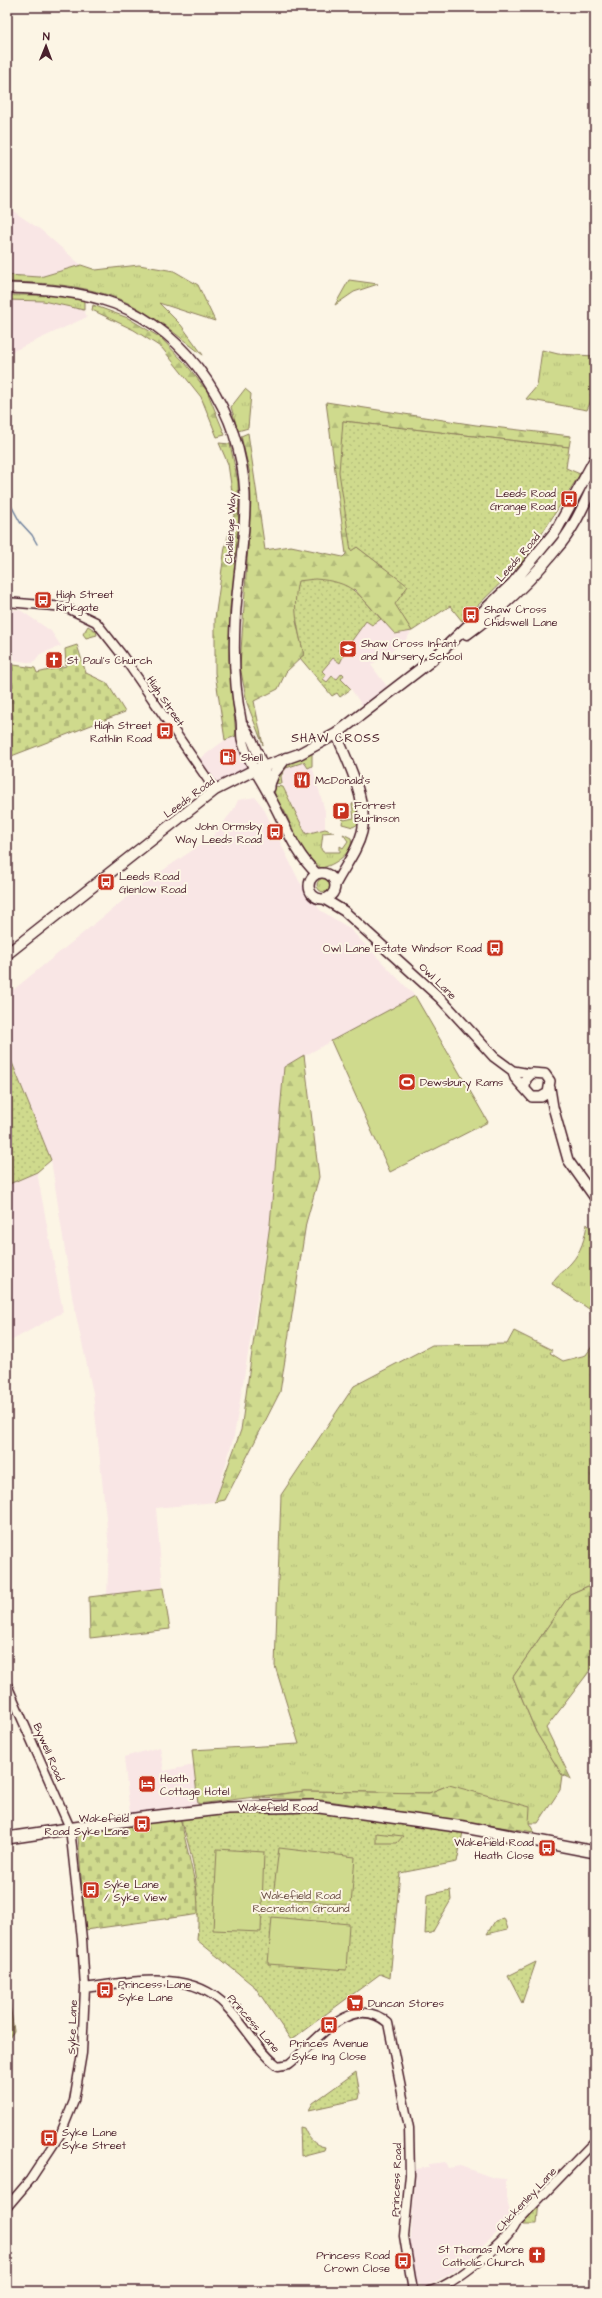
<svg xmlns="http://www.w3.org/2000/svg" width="602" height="2298" viewBox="0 0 602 2298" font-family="'Architects Daughter',sans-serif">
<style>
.built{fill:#f9e6e5}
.grass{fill:url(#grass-tufts);stroke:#8c7c5c}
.forest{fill:url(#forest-firs);stroke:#8c7c5c}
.cemetery{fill:url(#cemetery-stones);stroke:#8c7c5c}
.park{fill:url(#park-dots);stroke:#8c7c5c}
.pitch{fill:#cfda8d;stroke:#8c7c5c}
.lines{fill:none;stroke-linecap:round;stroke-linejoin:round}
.stream{stroke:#72849f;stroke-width:1.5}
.tertiary-casing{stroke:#4a1f2b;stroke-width:11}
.secondary-casing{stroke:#4a1f2b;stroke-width:12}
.primary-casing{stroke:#4a1f2b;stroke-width:13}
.trunk-casing{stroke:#4a1f2b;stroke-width:14}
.tertiary{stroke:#fcf5e5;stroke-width:8}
.secondary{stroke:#fcf5e5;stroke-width:9}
.primary{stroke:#fcf5e5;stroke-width:10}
.trunk{stroke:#fcf5e5;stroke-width:11}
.labels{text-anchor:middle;stroke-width:4;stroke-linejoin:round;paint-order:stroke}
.poi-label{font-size:11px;fill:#4a1f2b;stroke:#fcf5e5;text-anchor:start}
.street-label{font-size:11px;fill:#4a1f2b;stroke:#fcf5e5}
.park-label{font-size:11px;fill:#6b4e44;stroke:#fcf5e5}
.neighbourhood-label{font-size:12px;letter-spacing:1px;fill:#4a1f2b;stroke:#fcf5e5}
</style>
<defs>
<pattern id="grass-tufts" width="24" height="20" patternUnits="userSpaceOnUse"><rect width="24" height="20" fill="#cfda8d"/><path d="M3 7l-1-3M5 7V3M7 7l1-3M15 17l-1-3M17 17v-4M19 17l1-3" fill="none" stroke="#b3bb7a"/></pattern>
<pattern id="forest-firs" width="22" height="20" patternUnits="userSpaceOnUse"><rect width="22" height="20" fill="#cfda8d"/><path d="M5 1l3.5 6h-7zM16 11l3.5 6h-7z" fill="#b3bb7a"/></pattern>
<pattern id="cemetery-stones" width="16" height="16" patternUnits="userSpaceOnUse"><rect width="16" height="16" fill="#cfda8d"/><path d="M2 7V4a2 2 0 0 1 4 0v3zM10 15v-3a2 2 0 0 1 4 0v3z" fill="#b3bb7a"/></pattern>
<pattern id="park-dots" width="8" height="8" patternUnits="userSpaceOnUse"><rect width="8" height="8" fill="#cfda8d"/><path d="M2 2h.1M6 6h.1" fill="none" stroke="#b3bb7a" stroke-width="1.8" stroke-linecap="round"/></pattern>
</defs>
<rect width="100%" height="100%" fill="#fcf5e5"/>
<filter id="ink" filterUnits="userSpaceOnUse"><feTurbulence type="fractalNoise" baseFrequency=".025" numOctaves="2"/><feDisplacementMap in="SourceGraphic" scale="8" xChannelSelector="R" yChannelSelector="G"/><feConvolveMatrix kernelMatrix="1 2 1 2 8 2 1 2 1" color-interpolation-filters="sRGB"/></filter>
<g filter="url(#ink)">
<!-- built -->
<path class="built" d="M7 207 41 230 81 265 40 277 7 275Z
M7 300 43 301 84 310 87 317 7 354Z
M354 589 395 634 412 631 404 642 371 665 388 688 363 707 351 689 340 697 337 693 332 696 300 658 304 655 296 621Z
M11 610H20L51 631 61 646 40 654 33 663 7 659V614Z
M236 736 250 766 215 785 198 760 225 740Z
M304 762 308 767 312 766 325 811V829L306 834 281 780 286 768Z
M255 797 263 807 299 881 320 910 349 928 415 996 284 1067 270 1224 234 1436 215 1502 156 1508 163 1588 107 1596 109 1547 93 1393 73 1302 51 1160 7 1050V995L147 881 212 837 234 809 238 800Z
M37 1172 63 1312 7 1343V1185Z
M160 1747 164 1771 194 1765 198 1804 130 1814 124 1757Z
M445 2162 448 2168 460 2166 494 2178 506 2179V2197L512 2219 465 2263 445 2277 424 2287 416 2282 410 2248 416 2169 429 2167V2164Z"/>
<!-- grass -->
<path class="grass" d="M81 265 96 270 139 265 174 271 198 285 215 321 159 303 181 325 203 355C184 341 166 325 146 313 104 286 56 283 7 282V275L40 277Z
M349 280 378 284 354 292 335 305Z
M10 295H55L84 301V310L43 301 8 300Z
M542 350 558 354 595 356V391L587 410 526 399 537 386Z
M245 389 251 394 248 428 238 431 231 407Z
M312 753V766L308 768 304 762 286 768 281 776 282 784 274 783C279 765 295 760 312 753Z
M275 786 283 787 306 834 325 829 334 832 323 833 321 849 323 852H340V846L343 848 348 841 343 834 351 838C355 852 333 866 321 868 302 855 295 835 286 814 282 805 272 797 275 786Z
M356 803 358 824 353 827 342 824 343 817 344 820 354 818 352 804Z
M317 885a7 7 0 1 1 14 0a7 7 0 1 1-14 0Z
M587 1224 595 1233V1313L552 1284C556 1275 565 1270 571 1263 581 1252 585 1238 587 1224Z
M514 1331 552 1350 550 1353 563 1361 586 1355 595 1342V1583L570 1594 513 1677 536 1732 562 1775 560 1790 538 1823H529L449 1785 429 1793 304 1791 198 1804 192 1750 299 1744 275 1666 281 1495 354 1386 432 1345 507 1344Z"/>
<!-- forest -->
<path class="forest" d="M93 305 128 318 161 338 186 364 207 391 225 435 217 437 201 397 162 348 134 330 92 310Z
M326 402 476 425 571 436 569 447 343 421 352 550 357 547 409 586 396 604 412 631 395 634 354 589 296 621 304 655 286 672 278 689 254 701 263 745 247 703 240 666 251 501 250 474 241 436 248 433 265 550 291 546 343 557 346 554Z
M219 443 230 444 238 482 239 542 230 607 229 659 236 736 225 740 215 673V619L225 547 235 512 228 464Z
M304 1055 319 1177 306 1223 280 1392 225 1500 215 1502 241 1430 270 1224 284 1067Z
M595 1583V1664L546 1728 571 1779 562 1775 536 1732 513 1677 570 1594Z
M163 1588 170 1629 90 1638 89 1597Z
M449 1785 530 1807 529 1823 534 1832 322 1800 253 1798 304 1791 429 1793Z"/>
<!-- cemetery -->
<path class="cemetery" d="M77 645 86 673 107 683 125 712 9 757 7 751V664L35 668 37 673 66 666 65 649Z
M180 1817 199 1901 200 1914 85 1930 78 1836 81 1832Z"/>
<!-- park -->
<path class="park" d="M343 421 569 447 566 468 580 474 527 557 462 621 450 606 412 631 395 604 408 586 357 547 351 551 339 472Z
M315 579C353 582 356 592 381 619L372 625 366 621 348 646 340 663 333 658 322 671 326 675 323 679 327 682 332 676 337 679 342 673 344 675 341 679 351 689 340 697 337 693 332 696 300 658 304 655C298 630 292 607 298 581Z
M88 626 96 631 97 635 86 638 83 634Z
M7 1050 51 1160 37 1172 7 1185Z
M312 1806 464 1827 457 1862 400 1873 390 1978 380 1974 291 2040 255 1987 197 1940C201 1898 194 1853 178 1813Z
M450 1890 451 1900 432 1933 425 1934 427 1895Z
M504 1918 508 1929 487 1934 495 1921Z
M536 1962 522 2003 508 1976Z
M7 1985 14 2031 7 2041Z
M356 2072 360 2094 359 2099 309 2110 313 2103Z
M300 2127 304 2128C308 2138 314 2145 325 2147L324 2150 301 2156Z
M539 2200 537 2224H515Z"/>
<!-- pitch -->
<path class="pitch" d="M415 996 488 1122 390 1172 331 1041Z
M376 1833 403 1836 397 1843H376Z
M279 1848 355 1857 351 1905 273 1897Z
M217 1849 264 1852 261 1932 213 1930Z
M272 1917 349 1924 346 1970 268 1964Z"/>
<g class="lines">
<!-- stream -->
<path class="stream" d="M7 498 20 522 32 535 37 544"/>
<defs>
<path id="tertiary" d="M7 602 65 607 96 622 122 655 215 790
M7 1685 70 1828 82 1939 85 1988 82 2053 74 2101 61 2133 30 2180 7 2207
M85 1988C131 1982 190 1968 226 2006 245 2025 257 2050 278 2066L289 2064C316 2042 352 1991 388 2023L409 2128 410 2175 404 2236 413 2291
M429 2291C450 2288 506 2243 515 2224L595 2141"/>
<path id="secondary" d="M7 288C44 289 80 291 115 304 191 334 241 414 245 494 246 528 240 562 237 596 233 637 233 680 241 720 242 726 241 733 242 739 247 760 260 778 270 797 285 824 294 852 317 874
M242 723 252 740 270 783V788
M309 886a13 13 0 1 1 26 0a13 13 0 1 1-26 0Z
M335 885C344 867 357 852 362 832 369 805 347 759 336 734
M324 899 344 911 440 998 494 1057 513 1071 530 1074
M513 1071 515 1078 532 1097H541L548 1093 550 1081 545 1074 532 1073 526 1079 525 1087
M550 1088 553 1107 568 1160 595 1198"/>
<path id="primary" d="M467 634C500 610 531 580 557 548 574 529 584 504 595 482
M270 783 274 773 286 758
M7 954 215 790 254 770 299 754 336 734 432 660 513 583 556 531 595 459"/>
<path id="trunk" d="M7 1838 142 1818 228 1808 312 1806 464 1827 595 1852"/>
</defs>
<!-- tertiary casing -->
<use href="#tertiary" class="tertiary-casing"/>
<!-- secondary casing -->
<use href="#secondary" class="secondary-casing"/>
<!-- primary casing -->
<use href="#primary" class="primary-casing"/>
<!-- trunk casing -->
<use href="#trunk" class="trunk-casing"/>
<!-- tertiary -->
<use href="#tertiary" class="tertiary"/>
<!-- secondary -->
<use href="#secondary" class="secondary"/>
<!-- primary -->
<use href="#primary" class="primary"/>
<!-- trunk -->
<use href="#trunk" class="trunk"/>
</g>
</g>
<!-- icons -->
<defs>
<symbol id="bus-square" viewBox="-11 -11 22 22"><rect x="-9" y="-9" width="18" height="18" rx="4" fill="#c8321e" stroke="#fcf5e5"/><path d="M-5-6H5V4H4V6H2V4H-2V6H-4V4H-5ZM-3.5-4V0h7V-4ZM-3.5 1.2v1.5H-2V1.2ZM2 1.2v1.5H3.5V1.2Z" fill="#fff"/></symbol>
<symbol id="school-square" viewBox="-11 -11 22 22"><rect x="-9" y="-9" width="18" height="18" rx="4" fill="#c8321e" stroke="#fcf5e5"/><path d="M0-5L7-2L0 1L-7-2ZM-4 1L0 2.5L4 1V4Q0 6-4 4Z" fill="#fff"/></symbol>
<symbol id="church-square" viewBox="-11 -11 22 22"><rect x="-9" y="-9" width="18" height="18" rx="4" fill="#c8321e" stroke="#fcf5e5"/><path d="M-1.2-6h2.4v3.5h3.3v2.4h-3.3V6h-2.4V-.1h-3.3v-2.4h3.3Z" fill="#fff"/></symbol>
<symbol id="fuel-square" viewBox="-11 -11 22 22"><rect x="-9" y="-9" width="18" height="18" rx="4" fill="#c8321e" stroke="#fcf5e5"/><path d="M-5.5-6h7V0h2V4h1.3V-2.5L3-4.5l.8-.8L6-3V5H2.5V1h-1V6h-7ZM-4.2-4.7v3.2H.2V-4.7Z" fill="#fff"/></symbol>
<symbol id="restaurant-square" viewBox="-11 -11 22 22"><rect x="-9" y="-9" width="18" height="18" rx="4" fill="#c8321e" stroke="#fcf5e5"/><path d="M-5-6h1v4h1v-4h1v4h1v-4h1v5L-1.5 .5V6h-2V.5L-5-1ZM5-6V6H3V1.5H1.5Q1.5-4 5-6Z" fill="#fff"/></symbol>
<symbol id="parking-square" viewBox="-11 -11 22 22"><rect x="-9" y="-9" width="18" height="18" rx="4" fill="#c8321e" stroke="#fcf5e5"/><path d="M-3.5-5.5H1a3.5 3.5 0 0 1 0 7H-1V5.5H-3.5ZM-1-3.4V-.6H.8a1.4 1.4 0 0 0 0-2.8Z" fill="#fff"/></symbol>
<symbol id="stadium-square" viewBox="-11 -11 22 22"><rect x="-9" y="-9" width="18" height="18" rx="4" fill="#c8321e" stroke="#fcf5e5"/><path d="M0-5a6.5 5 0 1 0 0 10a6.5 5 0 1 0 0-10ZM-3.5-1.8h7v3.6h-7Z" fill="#fff"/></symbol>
<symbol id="hotel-square" viewBox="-11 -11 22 22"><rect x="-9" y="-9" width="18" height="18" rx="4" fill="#c8321e" stroke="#fcf5e5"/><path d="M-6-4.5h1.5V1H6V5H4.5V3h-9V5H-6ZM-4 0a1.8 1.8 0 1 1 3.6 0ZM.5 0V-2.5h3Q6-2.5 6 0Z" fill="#fff"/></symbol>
<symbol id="supermarket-square" viewBox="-11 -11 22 22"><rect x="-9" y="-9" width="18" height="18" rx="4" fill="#c8321e" stroke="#fcf5e5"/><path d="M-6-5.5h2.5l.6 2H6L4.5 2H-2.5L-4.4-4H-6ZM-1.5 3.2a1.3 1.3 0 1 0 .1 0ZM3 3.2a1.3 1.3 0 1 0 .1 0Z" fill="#fff"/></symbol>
</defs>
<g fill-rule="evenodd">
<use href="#bus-square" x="559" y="489" width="20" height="20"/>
<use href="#bus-square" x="33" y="590" width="20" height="20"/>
<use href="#bus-square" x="461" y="605" width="20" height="20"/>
<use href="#school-square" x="338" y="639" width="20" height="20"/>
<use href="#church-square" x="44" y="650" width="20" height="20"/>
<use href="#bus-square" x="155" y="721" width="20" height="20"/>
<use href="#fuel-square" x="218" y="747" width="20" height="20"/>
<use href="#restaurant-square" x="292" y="770" width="20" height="20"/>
<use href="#parking-square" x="331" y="801" width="20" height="20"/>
<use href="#bus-square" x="265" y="822" width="20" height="20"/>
<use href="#bus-square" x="96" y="872" width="20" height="20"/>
<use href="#bus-square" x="485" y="938" width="20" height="20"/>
<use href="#stadium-square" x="397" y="1072" width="20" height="20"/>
<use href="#hotel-square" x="137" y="1774" width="20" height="20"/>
<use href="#bus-square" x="132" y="1814" width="20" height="20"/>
<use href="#bus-square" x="537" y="1838" width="20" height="20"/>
<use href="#bus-square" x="81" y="1880" width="20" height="20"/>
<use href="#bus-square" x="95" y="1980" width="20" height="20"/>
<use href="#supermarket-square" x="345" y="1993" width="20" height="20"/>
<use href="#bus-square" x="319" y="2015" width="20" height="20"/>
<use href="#bus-square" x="39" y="2128" width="20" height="20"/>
<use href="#church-square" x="527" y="2245" width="20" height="20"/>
<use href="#bus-square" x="393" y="2251" width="20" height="20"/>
</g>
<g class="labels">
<!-- poi labels -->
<g class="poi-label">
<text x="556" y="497" text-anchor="end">Leeds Road<tspan x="556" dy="13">Grange Road</tspan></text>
<text x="56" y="598">High Street<tspan x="56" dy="13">Kirkgate</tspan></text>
<text x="484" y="613">Shaw Cross<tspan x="484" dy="13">Chidswell Lane</tspan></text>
<text x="361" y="647">Shaw Cross Infant<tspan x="361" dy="13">and Nursery School</tspan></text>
<text x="67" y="664">St Paul's Church</text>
<text x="152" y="729" text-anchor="end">High Street<tspan x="152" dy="13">Rathlin Road</tspan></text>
<text x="241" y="761">Shell</text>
<text x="315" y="784">McDonald's</text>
<text x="354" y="809">Forrest<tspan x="354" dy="13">Burlinson</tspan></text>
<text x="262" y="830" text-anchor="end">John Ormsby<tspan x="262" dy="13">Way Leeds Road</tspan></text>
<text x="119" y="880">Leeds Road<tspan x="119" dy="13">Glenlow Road</tspan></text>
<text x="482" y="952" text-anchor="end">Owl Lane Estate Windsor Road</text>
<text x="420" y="1086">Dewsbury Rams</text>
<text x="160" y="1782">Heath<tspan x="160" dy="13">Cottage Hotel</tspan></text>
<text x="129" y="1822" text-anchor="end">Wakefield<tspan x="129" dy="13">Road Syke Lane</tspan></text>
<text x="534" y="1846" text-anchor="end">Wakefield Road<tspan x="534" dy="13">Heath Close</tspan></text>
<text x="104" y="1888">Syke Lane<tspan x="104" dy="13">/ Syke View</tspan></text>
<text x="118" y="1988">Princess Lane<tspan x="118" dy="13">Syke Lane</tspan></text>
<text x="368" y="2007">Duncan Stores</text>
<text x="329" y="2047" text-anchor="middle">Princes Avenue<tspan x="329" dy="13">Syke Ing Close</tspan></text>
<text x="62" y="2136">Syke Lane<tspan x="62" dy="13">Syke Street</tspan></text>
<text x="524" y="2253" text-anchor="end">St Thomas More<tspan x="524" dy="13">Catholic Church</tspan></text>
<text x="390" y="2259" text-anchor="end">Princess Road<tspan x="390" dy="13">Crown Close</tspan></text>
</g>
<!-- street labels -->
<g class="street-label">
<text transform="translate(230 528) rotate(-87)" y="4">Challenge Way</text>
<text transform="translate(518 557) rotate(-49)" y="4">Leeds Road</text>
<text transform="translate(166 701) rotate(56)" y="4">High Street</text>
<text transform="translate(189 797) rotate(-37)" y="4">Leeds Road</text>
<text transform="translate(438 981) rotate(44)" y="4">Owl Lane</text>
<text transform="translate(49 1752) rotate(67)" y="4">Bywell Road</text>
<text x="278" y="1811">Wakefield Road</text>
<text transform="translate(254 2023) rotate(49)" y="4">Princess Lane</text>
<text transform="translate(72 2027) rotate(-88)" y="4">Syke Lane</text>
<text transform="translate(396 2180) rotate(-88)" y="4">Princess Road</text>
<text transform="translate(526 2199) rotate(-47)" y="4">Chickenley Lane</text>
</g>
<!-- park labels -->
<g class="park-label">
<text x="301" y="1899">Wakefield Road<tspan x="301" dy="13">Recreation Ground</tspan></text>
</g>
<!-- neighbourhood labels -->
<g class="neighbourhood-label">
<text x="336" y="742">SHAW CROSS</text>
</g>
</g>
<!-- margin -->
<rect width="602" height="2298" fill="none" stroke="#fcf5e5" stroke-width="24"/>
<rect x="12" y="12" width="578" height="2274" fill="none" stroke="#4a1f2b" stroke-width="1.5" filter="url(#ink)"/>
<!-- north arrow -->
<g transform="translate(46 46) rotate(1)" stroke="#fcf5e5" stroke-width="3" paint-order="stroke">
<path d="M0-3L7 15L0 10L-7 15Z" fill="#4a1f2b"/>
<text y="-6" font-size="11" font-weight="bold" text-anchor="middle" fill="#4a1f2b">N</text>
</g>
</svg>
